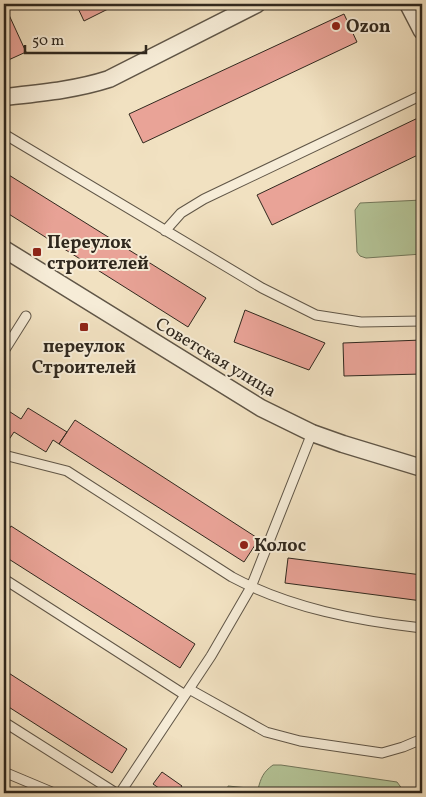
<svg xmlns="http://www.w3.org/2000/svg" width="426" height="797" viewBox="0 0 426 797" font-family="Vollkorn,serif">
<style>
.green{fill:#b4c497;stroke:#72765a}
.building{fill:#e9a397;stroke:#30281e}
.lines{fill:none;stroke-linecap:round;stroke-linejoin:round}
.service-casing{stroke:#605647;stroke-width:11}
.minor-casing{stroke:#605647;stroke-width:19}
.service{stroke:#f6ecd7;stroke-width:9}
.minor{stroke:#f6ecd7;stroke-width:16}
.poi-dot{fill:#8f2418;stroke:#f6ecd7;stroke-width:2}
.labels{text-anchor:middle;stroke-width:4;stroke-linejoin:round;paint-order:stroke}
.poi-label{font-size:18px;font-weight:bold;fill:#30281e;stroke:#f6ecd7;text-anchor:start}
.street-label{font-size:18px;fill:#30281e;stroke:#f6ecd7}
</style>
<rect width="100%" height="100%" fill="#f1e1c1"/>
<filter id="stains"><feTurbulence type="fractalNoise" baseFrequency=".004" numOctaves="4"/><feColorMatrix values="0 0 0 0 .2 0 0 0 0 .09 0 0 0 0 .02 0 0 0 .5 -.17"/></filter>
<radialGradient id="worn" r=".72"><stop offset=".6" stop-color="#630" stop-opacity="0"/><stop offset="1" stop-color="#630" stop-opacity=".3"/></radialGradient>
<!-- green -->
<path class="green" d="M422 200V254L366 258 360 256 357 252 355 210 360 203Z
M273 765H281L397 782 403 790V793H227L228 786 258 789C261 778 263 772 273 765Z"/>
<!-- building -->
<path class="building" d="M4 4 26 52 4 62Z
M76 4H118L84 21Z
M344 14 357 42 143 143 129 114Z
M422 116V153L272 225 257 195Z
M4 172 206 298 188 327 4 211Z
M245 310 325 343 309 370 234 342Z
M422 340V374L344 376 343 343Z
M4 408 21 419 28 408 67 432 59 444 53 440 46 452 14 432 6 444 4 442Z
M75 420 259 539 244 562 59 444Z
M11 526 195 644 180 668 4 556V537Z
M288 558 422 575V601L285 583Z
M4 670 127 749 112 773 4 704Z
M162 772 182 786 177 793H166L153 784Z"/>
<g class="lines">
<defs>
<path id="service" d="M4 134 262 288 316 315 361 322 422 321
M165 231 181 213 204 199 422 95
M4 351 26 316
M4 455 67 471 232 577C290 608 358 621 422 628
M4 579 185 695
M189 689 266 732 300 741 382 753 403 747 422 739
M4 722 116 793
M4 772 54 793
M120 793 211 656 251 587 312 433"/>
<path id="minor" d="M408 4 422 31
M4 97C40 93 75 90 109 79L257 4
M4 249 261 408 312 433 343 444 422 468"/>
</defs>
<!-- service casing -->
<use href="#service" class="service-casing"/>
<!-- minor casing -->
<use href="#minor" class="minor-casing"/>
<!-- service -->
<use href="#service" class="service"/>
<!-- minor -->
<use href="#minor" class="minor"/>
</g>
<!-- markers -->
<g class="poi-dot">
<circle cx="336" cy="26" r="5"/>
<rect x="32" y="247" width="10" height="10" rx="2.5"/>
<rect x="79" y="322" width="10" height="10" rx="2.5"/>
<circle cx="244" cy="545" r="5"/>
</g>
<g class="labels">
<!-- poi labels -->
<g class="poi-label">
<text x="346" y="32">Ozon</text>
<text x="47" y="248">Переулок<tspan x="47" dy="21">строителей</tspan></text>
<text x="84" y="352" text-anchor="middle">переулок<tspan x="84" dy="21">Строителей</tspan></text>
<text x="254" y="551">Колос</text>
</g>
<!-- street labels -->
<g class="street-label">
<text transform="translate(216 357) rotate(31)" y="6">Советская улица</text>
</g>
</g>
<!-- margin -->
<rect width="426" height="797" fill="none" stroke="#f1e1c1" stroke-width="20"/>
<rect x="5" y="5" width="416" height="787" fill="none" stroke="#30281e" stroke-width="2.5"/>
<rect x="10" y="10" width="406" height="777" fill="none" stroke="#30281e"/>
<!-- scale -->
<path d="M25 45v8h121v-8" fill="none" stroke="#30281e" stroke-width="2.5"/>
<text x="32" y="45" font-size="15" fill="#30281e" stroke="#f6ecd7" stroke-width="4" paint-order="stroke">50 m</text>
<rect width="100%" height="100%" filter="url(#stains)"/>
<rect width="100%" height="100%" fill="url(#worn)"/>
</svg>
